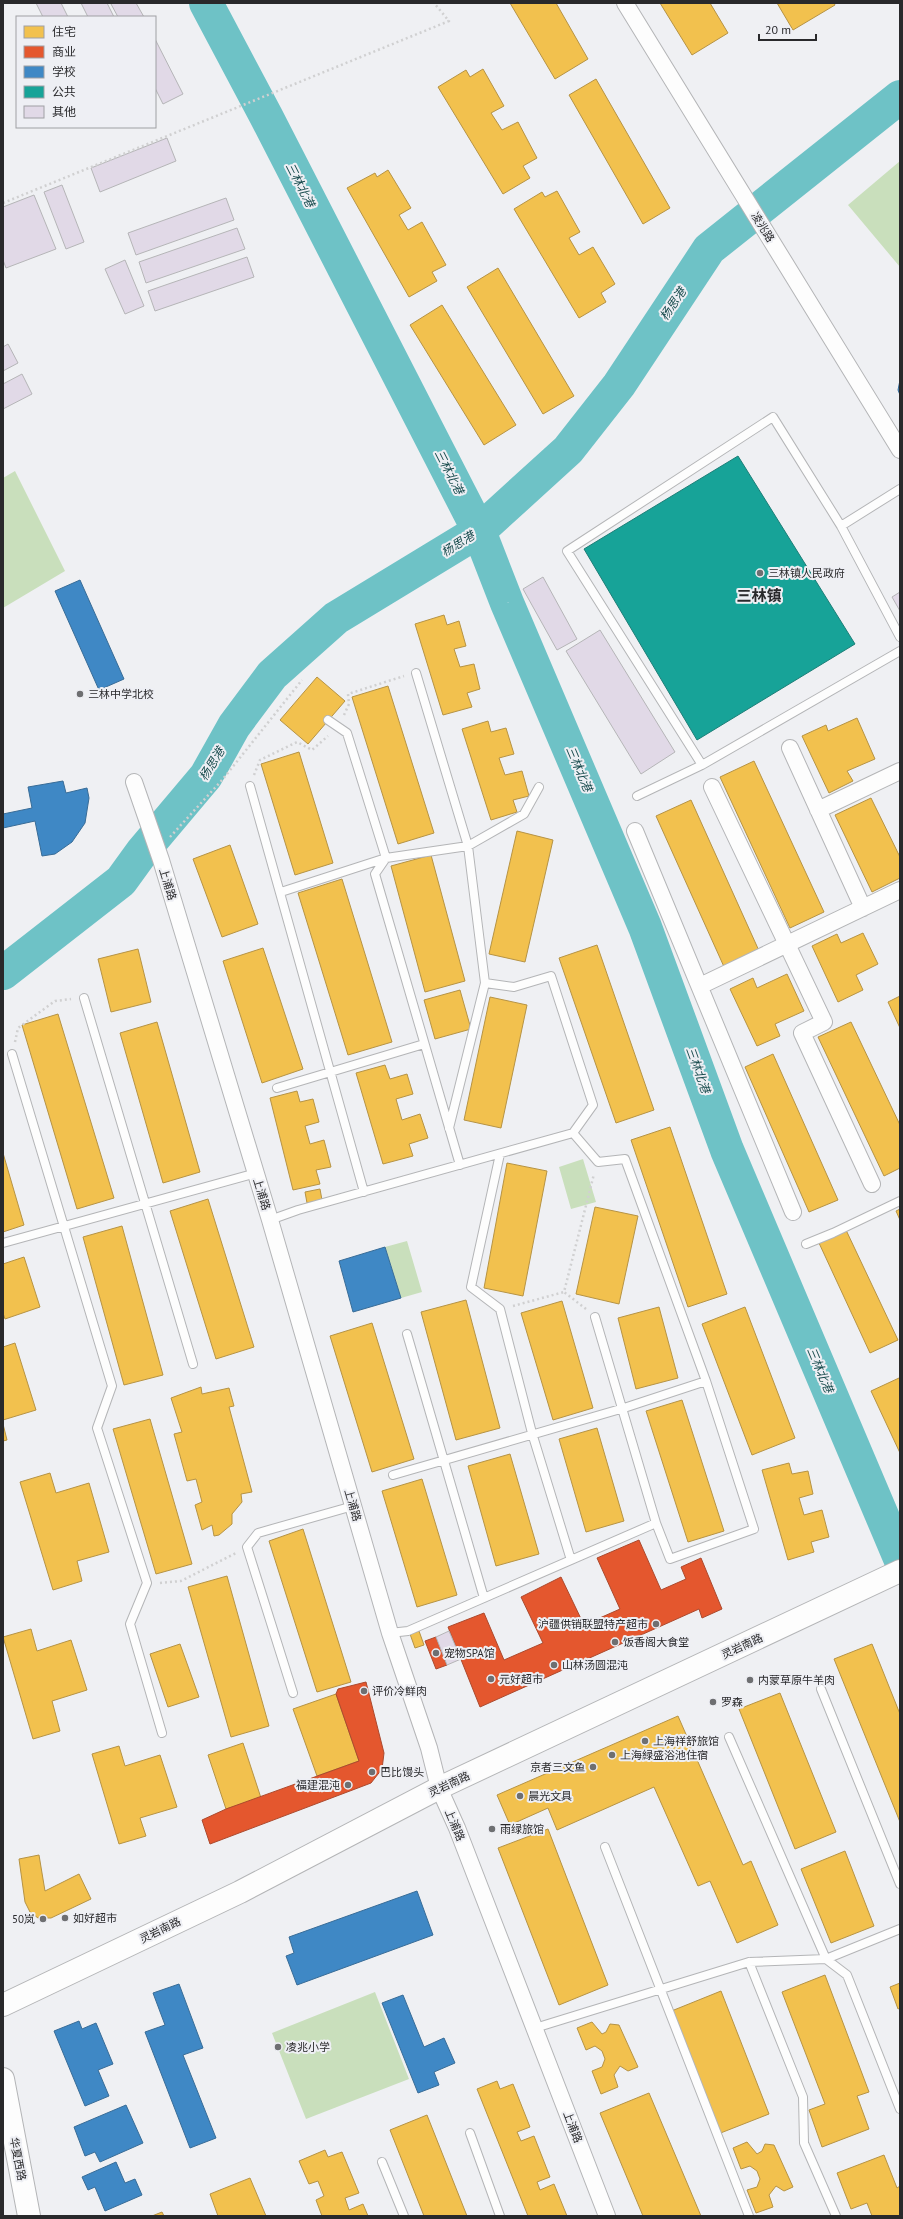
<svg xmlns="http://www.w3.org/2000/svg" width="903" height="2219" viewBox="0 0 903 2219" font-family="'PT Sans','Noto Sans SC',sans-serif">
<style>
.green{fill:#c9dfbc}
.homes{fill:#f2c14e;stroke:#b69344}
.shops{fill:#e4572e;stroke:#ac492d}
.schools{fill:#3f88c5;stroke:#386c97}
.public{fill:#17a398;stroke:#1c7e77}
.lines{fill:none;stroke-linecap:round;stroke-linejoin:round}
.river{stroke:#6ec2c6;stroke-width:34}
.building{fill:#e1d9e7;stroke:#b5b5b7}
.lane-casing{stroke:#b4b5b7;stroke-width:10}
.street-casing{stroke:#b4b5b7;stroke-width:18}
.secondary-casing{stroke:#b4b5b7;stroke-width:24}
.primary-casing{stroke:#b4b5b7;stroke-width:24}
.path{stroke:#d0d0d1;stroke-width:2.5;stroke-dasharray:2 3;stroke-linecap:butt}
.lane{stroke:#fdfdfd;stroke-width:8}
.street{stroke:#fdfdfd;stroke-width:16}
.secondary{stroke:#fdfdfd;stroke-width:22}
.primary{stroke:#fdfdfd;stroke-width:22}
.poi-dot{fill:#6e6f71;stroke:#eeeff4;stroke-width:1.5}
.labels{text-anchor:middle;stroke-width:4;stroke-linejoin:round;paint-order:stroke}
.street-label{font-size:11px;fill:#29292b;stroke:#eeeff4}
.poi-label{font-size:11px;fill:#29292b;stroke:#eeeff4;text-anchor:start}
.water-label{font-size:12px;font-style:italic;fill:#1a4d4f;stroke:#eeeff4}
.district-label{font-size:15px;font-weight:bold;fill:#29292b;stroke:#eeeff4}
</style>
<rect width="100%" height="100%" fill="#eff0f3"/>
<!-- green -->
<path class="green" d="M900 161V267L848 205Z
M15 471 65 571 3 608V478Z
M583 1159 596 1202 571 1209 559 1167Z
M407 1241 422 1292 401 1298 385 1247Z
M375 1992 409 2079 306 2119 272 2033Z"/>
<!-- homes -->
<path class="homes" d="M510 3H556L588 59 555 79Z
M660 3H710L728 33 692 55Z
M777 3H834L835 5 793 30Z
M483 69 504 106 491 113 502 130 518 122 537 158 523 166 530 178 503 194 438 87 466 70 470 77Z
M596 79 670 208 643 224 569 95Z
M388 170 411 208 399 215 408 230 422 222 446 265 432 272 437 281 409 297 347 188 375 173 377 177Z
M557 191 580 232 569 238 579 255 593 247 615 284 601 293 606 302 579 318 514 209 542 192 545 197Z
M498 268 574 396 543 414 467 287Z
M442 305 516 425 484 445 410 325Z
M444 615 447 625 459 621 466 646 454 649 460 667 474 664 480 689 467 693 472 707 443 715 415 624Z
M317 677 345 701 308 744 280 720Z
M388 686 434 833 398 844 352 697Z
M857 718 875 759 847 771 853 781 829 793 802 736 826 725 828 731Z
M488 721 491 732 506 728 514 754 499 758 505 775 522 771 529 796 513 800 517 812 491 820 462 729Z
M299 752 333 863 295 875 261 764Z
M754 761 824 912 790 928 720 777Z
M871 798 900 857V878L872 892 835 815Z
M691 800 760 953 725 969 656 816Z
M517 831 553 840 525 962 489 954Z
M230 845 258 924 222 937 193 859Z
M431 855 465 981 425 992 391 866Z
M342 879 392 1042 348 1055 298 893Z
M863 933 878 964 856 975 863 990 838 1002 812 946 837 934 841 943Z
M597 945 654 1110 616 1123 559 958Z
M263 948 303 1069 262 1083 223 961Z
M138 949 151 1002 111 1012 98 959Z
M787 974 804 1011 775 1024 780 1036 757 1046 730 989 753 978 757 988Z
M460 990 471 1029 435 1039 424 1000Z
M900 996V1028L888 1002Z
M490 997 527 1005 501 1128 464 1120Z
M58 1014 114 1198 77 1209 22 1025Z
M157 1022 200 1172 163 1183 120 1033Z
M851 1022 900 1125V1168L884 1176 818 1037Z
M773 1054 838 1200 809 1212 745 1067Z
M385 1065 390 1079 407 1074 413 1094 396 1099 402 1120 420 1114 428 1138 409 1144 413 1156 383 1164 356 1073Z
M297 1091 300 1102 313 1099 319 1122 305 1126 310 1144 324 1140 331 1167 316 1170 320 1184 293 1190 270 1098Z
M670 1127 727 1294 688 1307 631 1140Z
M3 1153 24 1225 3 1232Z
M507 1163 547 1171 523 1296 484 1288Z
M320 1189 322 1200 307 1203 305 1192Z
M208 1199 254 1347 216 1359 170 1211Z
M595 1207 638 1216 619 1304 576 1294Z
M900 1209V1220L896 1211Z
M122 1226 163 1375 124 1385 83 1237Z
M846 1230 898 1340 870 1353 819 1243Z
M24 1257 40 1307 5 1319 3 1313V1264Z
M466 1300 500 1428 456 1440 421 1312Z
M562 1301 593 1408 553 1420 521 1313Z
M659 1307 678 1378 636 1389 618 1318Z
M745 1307 795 1438 752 1455 702 1324Z
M372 1323 414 1459 372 1472 330 1336Z
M15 1343 36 1410 3 1420V1347Z
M899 1378 900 1381V1453L871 1391Z
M201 1387 202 1394 229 1388 234 1406 229 1407 252 1492 241 1494 242 1502 232 1514V1524L219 1535 214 1536 212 1525 202 1530 195 1505 202 1502 196 1479 187 1481 174 1434 182 1432 171 1398Z
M682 1400 724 1531 688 1542 646 1411Z
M150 1419 192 1564 156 1574 113 1429Z
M3 1424 7 1440 3 1441Z
M597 1428 624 1521 586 1532 559 1439Z
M510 1454 539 1554 496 1566 468 1466Z
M789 1463 792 1474 808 1471 813 1494 799 1498 804 1515 822 1510 829 1537 811 1542 814 1552 788 1560 762 1470Z
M50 1473 56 1493 89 1483 109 1552 77 1561 82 1581 53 1590 20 1482Z
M422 1479 457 1595 417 1607 382 1491Z
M303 1529 351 1682 317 1692 269 1541Z
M227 1576 269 1726 231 1737 188 1587Z
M31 1629 37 1651 71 1640 87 1690 52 1701 60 1731 33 1739 3 1637Z
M419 1631 424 1645 415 1648 410 1634Z
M180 1644 199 1697 168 1707 150 1654Z
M872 1644 900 1714V1822L834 1659Z
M780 1693 836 1832 795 1849 739 1709Z
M336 1694 359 1761 317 1776 293 1709Z
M678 1716 743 1865 751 1861 778 1925 737 1943 710 1881 698 1886 654 1787 557 1830 548 1808 510 1825 497 1795Z
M243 1743 261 1798 226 1809 208 1755Z
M119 1746 125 1766 160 1755 177 1807 140 1818 146 1836 119 1844 92 1754Z
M548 1829 608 1985 559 2005 498 1848Z
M845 1851 874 1926 831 1943 801 1869Z
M39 1855 45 1891 79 1874 91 1899 51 1918H38L30 1912 25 1902 19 1859Z
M825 1975 869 2092 857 2096 869 2129 822 2147 809 2110 825 2104 782 1992Z
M900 1983V2008L898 2009 890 1987Z
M721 1991 769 2114 718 2134 669 2012Z
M592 2022 602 2034 606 2032 610 2024 619 2025 638 2067 628 2071 620 2066 614 2075 618 2087 601 2094 592 2071 602 2067 605 2059 602 2051 595 2046 586 2050 577 2028Z
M497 2081 500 2089 513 2084 530 2127 517 2132 521 2141 534 2136 550 2177 537 2182 540 2190 554 2184 567 2216H528L477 2089Z
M649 2093 701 2216H643L600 2113Z
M427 2115 467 2216H424L390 2130Z
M747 2142 757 2154 762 2151 765 2144 774 2145 793 2187 784 2191 776 2186 769 2195 773 2207 756 2213 747 2190 757 2187 760 2179 757 2171 750 2166 741 2169 733 2148Z
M325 2150 328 2157 342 2152 359 2193 345 2198 349 2210 363 2204 368 2216H322L316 2200 324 2196 318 2181 309 2184 299 2161Z
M884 2155 897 2188 900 2186V2216H872L867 2203 851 2209 837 2173Z
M250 2178 266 2216H218L210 2194Z
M162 2212 164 2216H152Z"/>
<!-- shops -->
<path class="shops" d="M639 1540 661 1590 686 1579 681 1567 701 1558 722 1609 702 1618 699 1609 480 1707 448 1627 484 1613 504 1660 543 1643 521 1597 561 1577 584 1625 620 1609 597 1558Z
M436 1637 447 1665 436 1669 425 1641Z
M366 1682 384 1753 382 1769 371 1783 210 1844 202 1820 226 1809 359 1761 336 1694 338 1689Z"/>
<!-- schools -->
<path class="schools" d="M900 380V395L898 390Z
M80 580 124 679 99 690 55 591Z
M63 781 66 793 87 788 89 798 85 823 72 842 55 854 42 856 35 821 3 828V814L32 808 28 787Z
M385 1247 401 1298 353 1312 339 1261Z
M417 1891 433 1935 297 1985 286 1956 294 1953 289 1937Z
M179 1984 203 2048 183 2055 216 2138 190 2148 145 2032 165 2025 153 1993Z
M403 1995 424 2047 444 2038 455 2063 434 2072 439 2085 418 2093 382 2003Z
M79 2021 82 2029 96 2023 113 2064 98 2070 109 2096 85 2106 54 2031Z
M126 2105 143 2143 100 2162 95 2152 85 2156 74 2127Z
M116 2162 125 2183 135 2179 142 2195 105 2211 95 2187 88 2190 82 2177Z"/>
<!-- public -->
<path class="public" d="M738 456 855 644 697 740 584 549Z"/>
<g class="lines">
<!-- river -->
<path class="river" d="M206 3 266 116 479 531 507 603 645 927 727 1150 900 1558
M3 973 121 881 142 852 206 776 234 726 272 675 336 618 479 531 568 450 619 385 709 249 900 97"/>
</g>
<!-- building -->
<path class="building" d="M36 3H61L68 17H43Z
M81 3H107L114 17H88Z
M114 3H136L144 17H118L111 4Z
M155 39 183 94 163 104 155 88Z
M167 138 176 161 100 192 91 168Z
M62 185 84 242 66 249 44 192Z
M34 195 56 249 6 268 3 260V207Z
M226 198 234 220 136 255 128 233Z
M237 228 245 249 146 283 139 262Z
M247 257 254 277 155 311 148 291Z
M125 260 144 306 125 314 105 269Z
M8 344 18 363 3 371V347Z
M22 374 32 394 3 409V384Z
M543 577 577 639 557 650 523 589Z
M900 592V611L892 597Z
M600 630 675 752 641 774 566 651Z
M449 1631 461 1659 447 1665 436 1637Z"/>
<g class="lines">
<defs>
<path id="lane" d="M841 526 900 489
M900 637 841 526 773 417 567 551 702 765 900 651
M416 673 468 846 485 983 514 987 551 976 593 1105 573 1133
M328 720 347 733 386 858 375 874 460 1165
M250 786 364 1192
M637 796 702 765
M281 892 386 858 468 846 524 814 539 787
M84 998 193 1364
M12 1054 112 1386 97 1428 147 1583 130 1624 162 1733
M277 1088 424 1044
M449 1128 485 983
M500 1154 471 1287 500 1309 532 1433 571 1560
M270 1220 298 1210 573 1133 598 1162 625 1159 706 1381 754 1529 670 1559 656 1523 408 1631 390 1633
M3 1243 256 1173
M806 1244 833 1233 900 1201
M595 1317 656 1523
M407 1334 484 1598
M393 1475 624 1408 706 1381
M821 1689 900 1884
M293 1693 247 1547 258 1533 353 1506
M729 1737 826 1959 847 1975 900 2109
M605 1847 749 2216
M749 1962 803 2097 804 2143 836 2216
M535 2028 749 1962 826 1959 900 1929
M470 2133 500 2216
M382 2162 404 2216"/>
<path id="street" d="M625 3 900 450
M790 748 863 908
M134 782 161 860 270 1220 390 1633 429 1748 439 1788 457 1828 607 2216
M712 787 824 1022 802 1033 872 1184
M818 810 900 771
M635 831 793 1212
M700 986 900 890"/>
<path id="secondary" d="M3 2005 240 1892 439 1788 900 1571"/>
<path id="primary" d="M3 2079 29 2216"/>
</defs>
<!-- lane casing -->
<use href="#lane" class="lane-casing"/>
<!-- street casing -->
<use href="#street" class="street-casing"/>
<!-- secondary casing -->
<use href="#secondary" class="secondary-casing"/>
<!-- primary casing -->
<use href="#primary" class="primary-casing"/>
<!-- path -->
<path class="path" d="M3 203 449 21 434 3
M344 715 349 704 348 694 404 676
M254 775 260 760 297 742 312 750 328 736
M170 837 223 779 302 680
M15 1042 18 1028 55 1001 71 999
M513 1306 564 1292
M586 1309 564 1292 594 1174
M160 1583 181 1581 236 1553"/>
<!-- lane -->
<use href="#lane" class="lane"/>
<!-- street -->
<use href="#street" class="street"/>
<!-- secondary -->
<use href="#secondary" class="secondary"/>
<!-- primary -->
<use href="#primary" class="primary"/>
</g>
<!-- markers -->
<g class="poi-dot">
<circle cx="760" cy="573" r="4"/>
<circle cx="80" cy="694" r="4"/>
<circle cx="656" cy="1624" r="4"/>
<circle cx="615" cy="1642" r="4"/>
<circle cx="436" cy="1653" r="4"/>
<circle cx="554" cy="1665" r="4"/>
<circle cx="491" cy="1679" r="4"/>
<circle cx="750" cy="1680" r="4"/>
<circle cx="364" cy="1691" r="4"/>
<circle cx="713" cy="1702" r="4"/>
<circle cx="645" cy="1741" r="4"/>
<circle cx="612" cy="1755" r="4"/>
<circle cx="593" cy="1767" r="4"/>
<circle cx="372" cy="1772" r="4"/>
<circle cx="348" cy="1785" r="4"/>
<circle cx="520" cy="1796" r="4"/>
<circle cx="492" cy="1829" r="4"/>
<circle cx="65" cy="1918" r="4"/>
<circle cx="43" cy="1919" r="4"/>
<circle cx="278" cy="2047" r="4"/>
</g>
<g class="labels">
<!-- street labels -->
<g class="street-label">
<text transform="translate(763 227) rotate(58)" y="4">凌兆路</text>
<text transform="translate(168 884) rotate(73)" y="4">上浦路</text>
<text transform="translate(262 1194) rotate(73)" y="4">上浦路</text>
<text transform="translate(353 1505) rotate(74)" y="4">上浦路</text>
<text transform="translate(742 1646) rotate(-25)" y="4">灵岩南路</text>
<text transform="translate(449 1784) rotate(-25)" y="4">灵岩南路</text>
<text transform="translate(455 1825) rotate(67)" y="4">上浦路</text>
<text transform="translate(160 1930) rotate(-26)" y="4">灵岩南路</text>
<text transform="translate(573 2127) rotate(69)" y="4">上浦路</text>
<text transform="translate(18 2159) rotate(79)" y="4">华夏西路</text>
</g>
<!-- poi labels -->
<g class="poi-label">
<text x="768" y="577">三林镇人民政府</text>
<text x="88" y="698">三林中学北校</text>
<text x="648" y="1628" text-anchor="end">沪疆供销联盟特产超市</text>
<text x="623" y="1646">饭香阁大食堂</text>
<text x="444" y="1657">宠物SPA馆</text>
<text x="562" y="1669">山林汤圆混沌</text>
<text x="499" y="1683">元好超市</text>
<text x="758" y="1684">内蒙草原牛羊肉</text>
<text x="372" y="1695">评价冷鲜肉</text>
<text x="721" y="1706">罗森</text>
<text x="653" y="1745">上海祥舒旅馆</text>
<text x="620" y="1759">上海緑盛浴池住宿</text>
<text x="585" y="1771" text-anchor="end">京者三文鱼</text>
<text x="380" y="1776">巴比馒头</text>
<text x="340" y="1789" text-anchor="end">福建混沌</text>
<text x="528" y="1800">晨光文具</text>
<text x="500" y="1833">雨绿旅馆</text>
<text x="73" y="1922">如好超市</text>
<text x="35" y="1923" text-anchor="end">50岚</text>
<text x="286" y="2051">凌兆小学</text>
</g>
<!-- water labels -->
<g class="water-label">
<text transform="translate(300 185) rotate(63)" y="4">三林北港</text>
<text transform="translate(673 304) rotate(-56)" y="4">杨思港</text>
<text transform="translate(449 472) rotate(63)" y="4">三林北港</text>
<text transform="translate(458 544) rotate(-32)" y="4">杨思港</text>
<text transform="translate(212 764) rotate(-58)" y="4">杨思港</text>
<text transform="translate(579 769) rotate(67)" y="4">三林北港</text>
<text transform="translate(698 1070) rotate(70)" y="4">三林北港</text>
<text transform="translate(820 1370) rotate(67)" y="4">三林北港</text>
</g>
<!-- district labels -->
<g class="district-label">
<text x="759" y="601">三林镇</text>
</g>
</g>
<!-- border -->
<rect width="903" height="2219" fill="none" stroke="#29292b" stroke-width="8"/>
<!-- legend -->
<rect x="16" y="16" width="140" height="112" fill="#eeeff4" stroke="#9fa0a4"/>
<rect x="24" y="26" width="20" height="12" fill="#f2c14e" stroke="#9fa0a4"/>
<text x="52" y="36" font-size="12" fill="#29292b">住宅</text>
<rect x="24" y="46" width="20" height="12" fill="#e4572e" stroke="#9fa0a4"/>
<text x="52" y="56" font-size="12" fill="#29292b">商业</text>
<rect x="24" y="66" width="20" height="12" fill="#3f88c5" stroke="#9fa0a4"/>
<text x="52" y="76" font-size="12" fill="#29292b">学校</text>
<rect x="24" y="86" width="20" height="12" fill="#17a398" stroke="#9fa0a4"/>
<text x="52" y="96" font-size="12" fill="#29292b">公共</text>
<rect x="24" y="106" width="20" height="12" fill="#e1d9e7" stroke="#9fa0a4"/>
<text x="52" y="116" font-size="12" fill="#29292b">其他</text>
<!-- scale -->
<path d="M759 34v6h57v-6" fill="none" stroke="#29292b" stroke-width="2"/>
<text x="765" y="34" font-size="12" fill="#29292b" stroke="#eeeff4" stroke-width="3" paint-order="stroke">20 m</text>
</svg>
